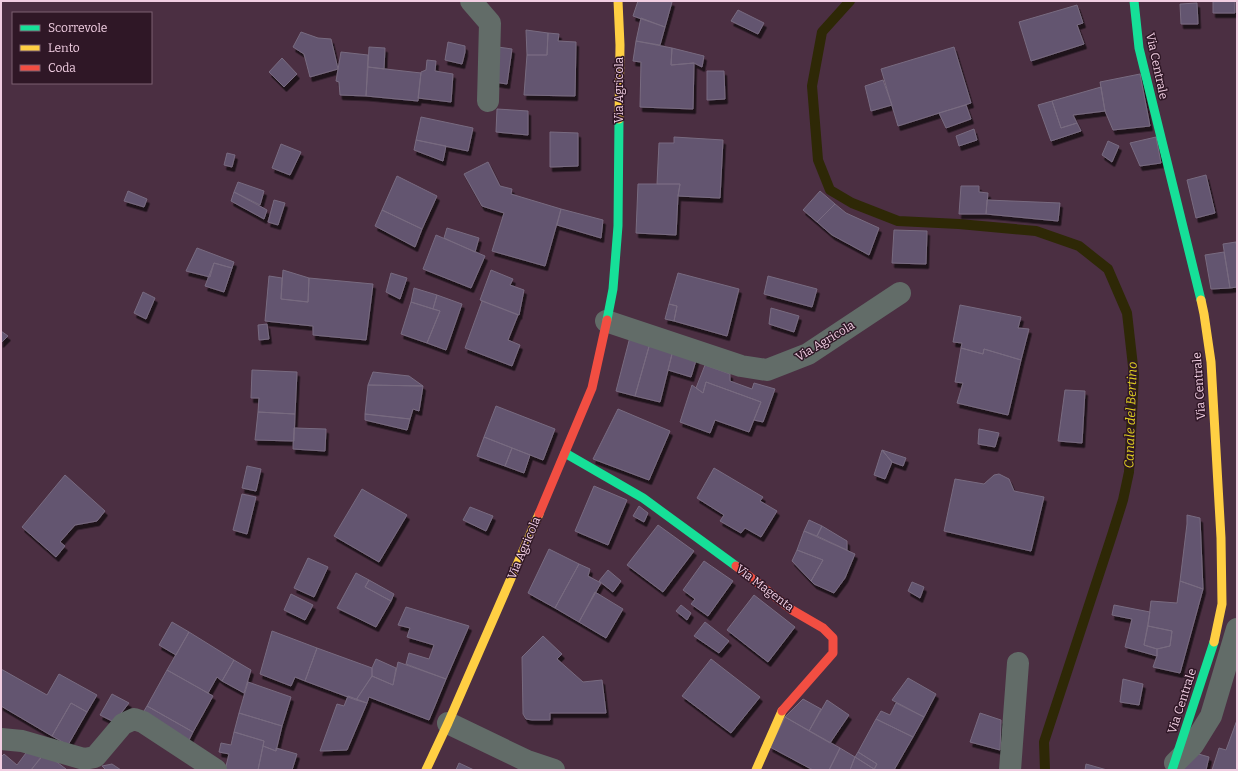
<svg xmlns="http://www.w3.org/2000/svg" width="1238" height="771" viewBox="0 0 1238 771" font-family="Bitter,serif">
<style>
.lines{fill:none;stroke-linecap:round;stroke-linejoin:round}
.stream{stroke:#2e2806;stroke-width:10}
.building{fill:#635570;stroke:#786b80;filter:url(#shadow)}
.street{stroke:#626c68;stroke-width:22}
.fast{stroke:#16e098;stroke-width:9}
.slow{stroke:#ffcf43;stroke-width:9}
.jam{stroke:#f24e42;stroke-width:9}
.labels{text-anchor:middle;stroke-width:3;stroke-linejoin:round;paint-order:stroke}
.street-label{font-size:12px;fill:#f1cee2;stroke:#2f1726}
.water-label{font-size:13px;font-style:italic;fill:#e0d01f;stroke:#2f1726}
</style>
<defs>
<filter id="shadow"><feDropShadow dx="2.5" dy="4.5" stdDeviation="0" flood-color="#0009"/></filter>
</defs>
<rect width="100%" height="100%" fill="#4b2f42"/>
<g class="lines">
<!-- stream -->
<path class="stream" d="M850 1 822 32 812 86 818 160 830 190 852 203 898 221 959 224 1036 231 1079 246 1108 269 1127 313 1134 375 1129 472 1123 500 1112 535 1044 742 1045 770"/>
</g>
<!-- building -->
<path class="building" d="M638 1H668L672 2 665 27 633 16Z
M1213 1H1235V13H1213Z
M1197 3 1198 24H1181L1180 4Z
M1077 5 1083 23 1077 25 1084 44 1031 61 1019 22Z
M738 10 764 23 758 34 731 21Z
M641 18 665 27 660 45 636 41Z
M526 30 548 33 547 55H527Z
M301 32 318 38 331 39 338 69 310 77 304 54 293 47Z
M548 33 559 34 558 41 576 42 575 96 524 95 527 55H547Z
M636 41 672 48 671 65 694 63 693 109 640 107 641 62 633 61Z
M448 42 465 46V52L462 64 445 60Z
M369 47 385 48 384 69 368 67Z
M498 47 512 49 507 84 494 82Z
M954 47 971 103 898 126 881 69Z
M672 48 704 56 702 67 694 63 671 65Z
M341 52 368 55 366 96 340 95 339 82 336 81Z
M282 58 297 74 284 87 269 72Z
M427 60 436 61 435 71 453 74 451 102 418 98 421 72 426 70Z
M368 67 421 73 418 101 366 96Z
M707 71H724L725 99 707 100Z
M1140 74 1150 126 1113 130 1105 111 1100 82Z
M883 80 892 105 871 111 865 86Z
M1101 87 1105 111 1073 115 1077 123 1061 128 1052 101Z
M1052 101 1061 128 1077 123 1081 131 1051 141 1038 105Z
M966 105 971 119 946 128 939 113Z
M497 109 528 111V135L496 132Z
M421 117 473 128 468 151 416 140Z
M974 129 977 140 959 146 956 136Z
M550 132 578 133V166L550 167Z
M674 137 723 140 720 198 678 196 680 184H657L659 143H674Z
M1156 137 1161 163 1140 166 1130 143Z
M416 140 446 146 443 161 414 150Z
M1108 141 1119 146 1112 162 1102 155Z
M281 144 301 152 290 175 272 168Z
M227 153 235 155 232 167 224 165Z
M488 162 500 186 512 189 511 194 561 209 545 266 492 251 504 213 482 206 464 174Z
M1206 175 1215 213 1196 218 1187 180Z
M397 176 437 196 422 229 382 210Z
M238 182 264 191 260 205 234 192Z
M638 184H680L678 196 676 235 636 233Z
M961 186H979V192L988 193 986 214H959Z
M128 191 147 199 144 207 124 201Z
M820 191 835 204 817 222 803 210Z
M234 192 267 210 264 219 231 201Z
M274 200 285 203 278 225 268 222Z
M987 200 1060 203 1058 221 986 214Z
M835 204 846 213 879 228 869 255 832 235 817 222Z
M561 209 603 220 601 238 557 225Z
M382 210 422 229 415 247 375 226Z
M447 228 479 238 475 252 444 238Z
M894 230 927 231 926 264 892 263Z
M436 235 485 256 471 288 423 269Z
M1236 242 1237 249V287L1230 288 1223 244Z
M197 248 234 262 232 268 214 263 210 277 186 271Z
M1224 252 1230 288 1211 289 1205 255Z
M214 263 232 268 224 292 205 286Z
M283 270 309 278 308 302 281 299Z
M491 270 513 279 510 285 524 290 519 315 480 300Z
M391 273 407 278 400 299 386 292Z
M678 273 739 289 727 336 674 321 677 306 669 304Z
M269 276 282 278 281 299 308 302 309 278 373 284 366 340 313 335V326L265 321Z
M768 276 817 289 812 307 764 294Z
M414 288 437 295 433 309 411 302Z
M143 292 155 298 146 319 134 313Z
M437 295 462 304 446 350 427 343 440 311 433 309Z
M482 301 518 315 508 340 520 345 512 366 465 348Z
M411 302 440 311 427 343 401 334Z
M669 304 677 306 674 321 665 319Z
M960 305 1021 317 1018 328 1029 329 1021 360 984 349 983 354 961 348 962 343 953 342Z
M771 308 799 316 794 332 769 324Z
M267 324 269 339 259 340 258 325Z
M1 331 8 336 1 343Z
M630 337 650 343 635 396 616 391Z
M650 343 673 350 660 402 635 396Z
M961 348 983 354 984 349 1021 360 1008 415 957 403 963 383 955 382Z
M673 350 697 357 691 377 668 370Z
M705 365 730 374V381L752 389 754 383 775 389 763 422 754 420 761 402 706 382 703 393 696 388Z
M252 370 297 372 295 414 258 412 259 398H251Z
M373 372 409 376 423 386 368 385Z
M706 382 761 402 749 432 715 420 710 433 680 422 692 385 703 393Z
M368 385 423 386 419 411 413 409 410 419 365 414Z
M1065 390 1085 391 1082 443 1058 441Z
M496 406 555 429 543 460 484 437Z
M618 409 670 431 649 480 593 459Z
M258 412 295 414 294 441 255 440Z
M365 414 410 419 407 430 365 420Z
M294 428 326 429 325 451 293 449Z
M979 429 999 433 995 447 978 444Z
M484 437 512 448 505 466 477 456Z
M512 448 530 455 524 473 505 466Z
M882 450 892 462 885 479 874 475Z
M882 450 906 458 903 466 892 462Z
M247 466 261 469 256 491 242 488Z
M714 468 763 497 760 501 777 511 761 537 745 528 741 533 720 521 724 515 697 498Z
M999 474 1009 479 1014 491 1044 497 1031 551 944 531 955 479 984 484 994 475Z
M65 475 105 511 97 521 75 525 60 542 65 546 56 557 22 527Z
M594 486 627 500 608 545 575 531Z
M362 489 407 515 379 562 334 536Z
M242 494 256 497 247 534 233 530Z
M639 506 648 513 644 522 633 516Z
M470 507 493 516 486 531 463 520Z
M1187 515 1200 518 1203 589 1180 581 1187 524Z
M809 520 822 526 817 536 804 531Z
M658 525 694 551 663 592 627 565Z
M822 526 847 541V550L817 536Z
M804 531 855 554 845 578 834 593 814 584 811 581 823 560 797 550Z
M549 549 579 564 555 608 528 593Z
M797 550 823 560 811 581 792 561Z
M308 558 328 567 314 597 294 588Z
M704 561 733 581 708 616 691 604 695 599 683 590Z
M579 564 590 569 588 576 601 583 579 622 555 608Z
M608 570 621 581 613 592 599 581Z
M356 573 369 580 365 587 391 601 376 627 337 608Z
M369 580 394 594 391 601 365 587Z
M1180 581 1203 589 1180 673 1153 667 1157 656V649L1170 646 1172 631 1148 626 1151 601 1177 603Z
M912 582 924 587 920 598 908 591Z
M595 592 623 609 606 638 579 622Z
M291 594 313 605 305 620 284 610Z
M754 595 795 627 768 662 727 630Z
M681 605 691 613 687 620 676 611Z
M1114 605 1150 612 1144 645 1157 649V656L1125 647 1132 619 1112 615Z
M406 607 469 626 446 679 406 664 409 653 429 659 434 645 407 637 410 628 398 625Z
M172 622 189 632 176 655 159 645Z
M705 622 729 641 719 653 694 636Z
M1148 626 1172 631 1170 646 1157 649 1144 645Z
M272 631 317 648 305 681 295 677 291 686 260 674Z
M189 632 234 660 222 681 217 677 208 693 167 670Z
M543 636 562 654 557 659 583 682 602 680 606 713H550V720H532L526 719 523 714 522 657Z
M317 648 372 668V676L356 700 305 681Z
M376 659 396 668 393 685 372 676V668Z
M711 659 760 697 731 733 682 696Z
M234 660 251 670 244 693 222 681Z
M398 662 446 679 429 720 369 697 367 703 356 700 372 676 393 685Z
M1 669 47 695 59 674 97 695 87 712 71 703 52 736 1 706Z
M167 670 213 696 193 732 147 706Z
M908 678 936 694 924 717 892 700Z
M1123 679 1143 684 1139 705 1120 702Z
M248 682 291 697 282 726 239 713Z
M112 694 129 703 114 722 100 715Z
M348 696 367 703 347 750 320 751 337 704 344 706Z
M803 699 821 709 809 731 785 717Z
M827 700 849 715 830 743 809 731Z
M71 703 87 712 68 745 52 736Z
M896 703 924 717 913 737 876 719 881 711 890 715Z
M147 706 193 732 188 742 141 716Z
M239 713 282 726 276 751 263 746 264 741 234 732Z
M980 713 1001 720 1000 750 970 742Z
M785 717 840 748 829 770H813L770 747Z
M876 719 913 737 894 770H874L877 764 858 752Z
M1237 720V770H1212L1219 748 1226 750Z
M234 732 264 741 258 770H225L229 754 219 752 221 743 231 745Z
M263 746 276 751V748L297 754 292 770H258Z
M840 748 855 757 850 770H829Z
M29 749 41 757 31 770H1V757L4 754 17 765Z
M858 752 877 764 874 769 855 757Z
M45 753 66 769 65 770H31Z
M1195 753 1209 757 1206 770H1178Z
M855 757 874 769V770H850Z
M459 763 474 770H456Z
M112 764 121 770H106L102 766Z
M1086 764 1107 770H1085Z"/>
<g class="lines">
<!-- street -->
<path class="street" d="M471 1 490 23 488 101
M606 321 741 366 767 370 808 354 900 293
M448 723 527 761 554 770
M1 739 22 741 84 759 95 757 123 724 134 719 143 722 216 770
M1175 763 1193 745 1211 716 1237 629
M1010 770 1018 663"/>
<!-- fast -->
<path class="fast" d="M1134 1 1139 48 1201 300
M607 320 613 289 618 226 619 119
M565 453 643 498 736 566
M1172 770 1214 642"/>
<!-- slow -->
<path class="slow" d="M618 1 620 45 619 119
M1201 300 1204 314 1211 362 1221 538 1222 604 1214 642
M426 770 448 723 539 514
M756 770 782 711"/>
<!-- jam -->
<path class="jam" d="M539 514 592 388 607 320
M736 566 792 610 823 628 833 638V653L782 711"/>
</g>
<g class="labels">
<!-- street labels -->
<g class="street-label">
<text transform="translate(1157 66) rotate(78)" y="4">Via Centrale</text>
<text transform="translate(619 90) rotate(-90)" y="4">Via Agricola</text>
<text transform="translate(825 341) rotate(-31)" y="4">Via Agricola</text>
<text transform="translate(1199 386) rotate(-94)" y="4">Via Centrale</text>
<text transform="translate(524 548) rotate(-67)" y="4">Via Agricola</text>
<text transform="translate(765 588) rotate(37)" y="4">Via Magenta</text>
<text transform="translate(1182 701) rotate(-72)" y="4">Via Centrale</text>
</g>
<!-- water labels -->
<g class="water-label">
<text transform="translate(1130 415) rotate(-88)" y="5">Canale del Bertino</text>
</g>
</g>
<!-- border -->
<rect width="1238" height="771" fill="none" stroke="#f1cee2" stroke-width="4"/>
<!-- legend -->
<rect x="12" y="12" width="140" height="72" fill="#2f1726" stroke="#7d6071"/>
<rect x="20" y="25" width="20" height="6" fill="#16e098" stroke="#7d6071"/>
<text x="48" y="32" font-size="12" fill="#f1cee2">Scorrevole</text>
<rect x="20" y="45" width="20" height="6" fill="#ffcf43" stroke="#7d6071"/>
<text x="48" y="52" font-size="12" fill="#f1cee2">Lento</text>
<rect x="20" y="65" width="20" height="6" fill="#f24e42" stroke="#7d6071"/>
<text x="48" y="72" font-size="12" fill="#f1cee2">Coda</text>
</svg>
